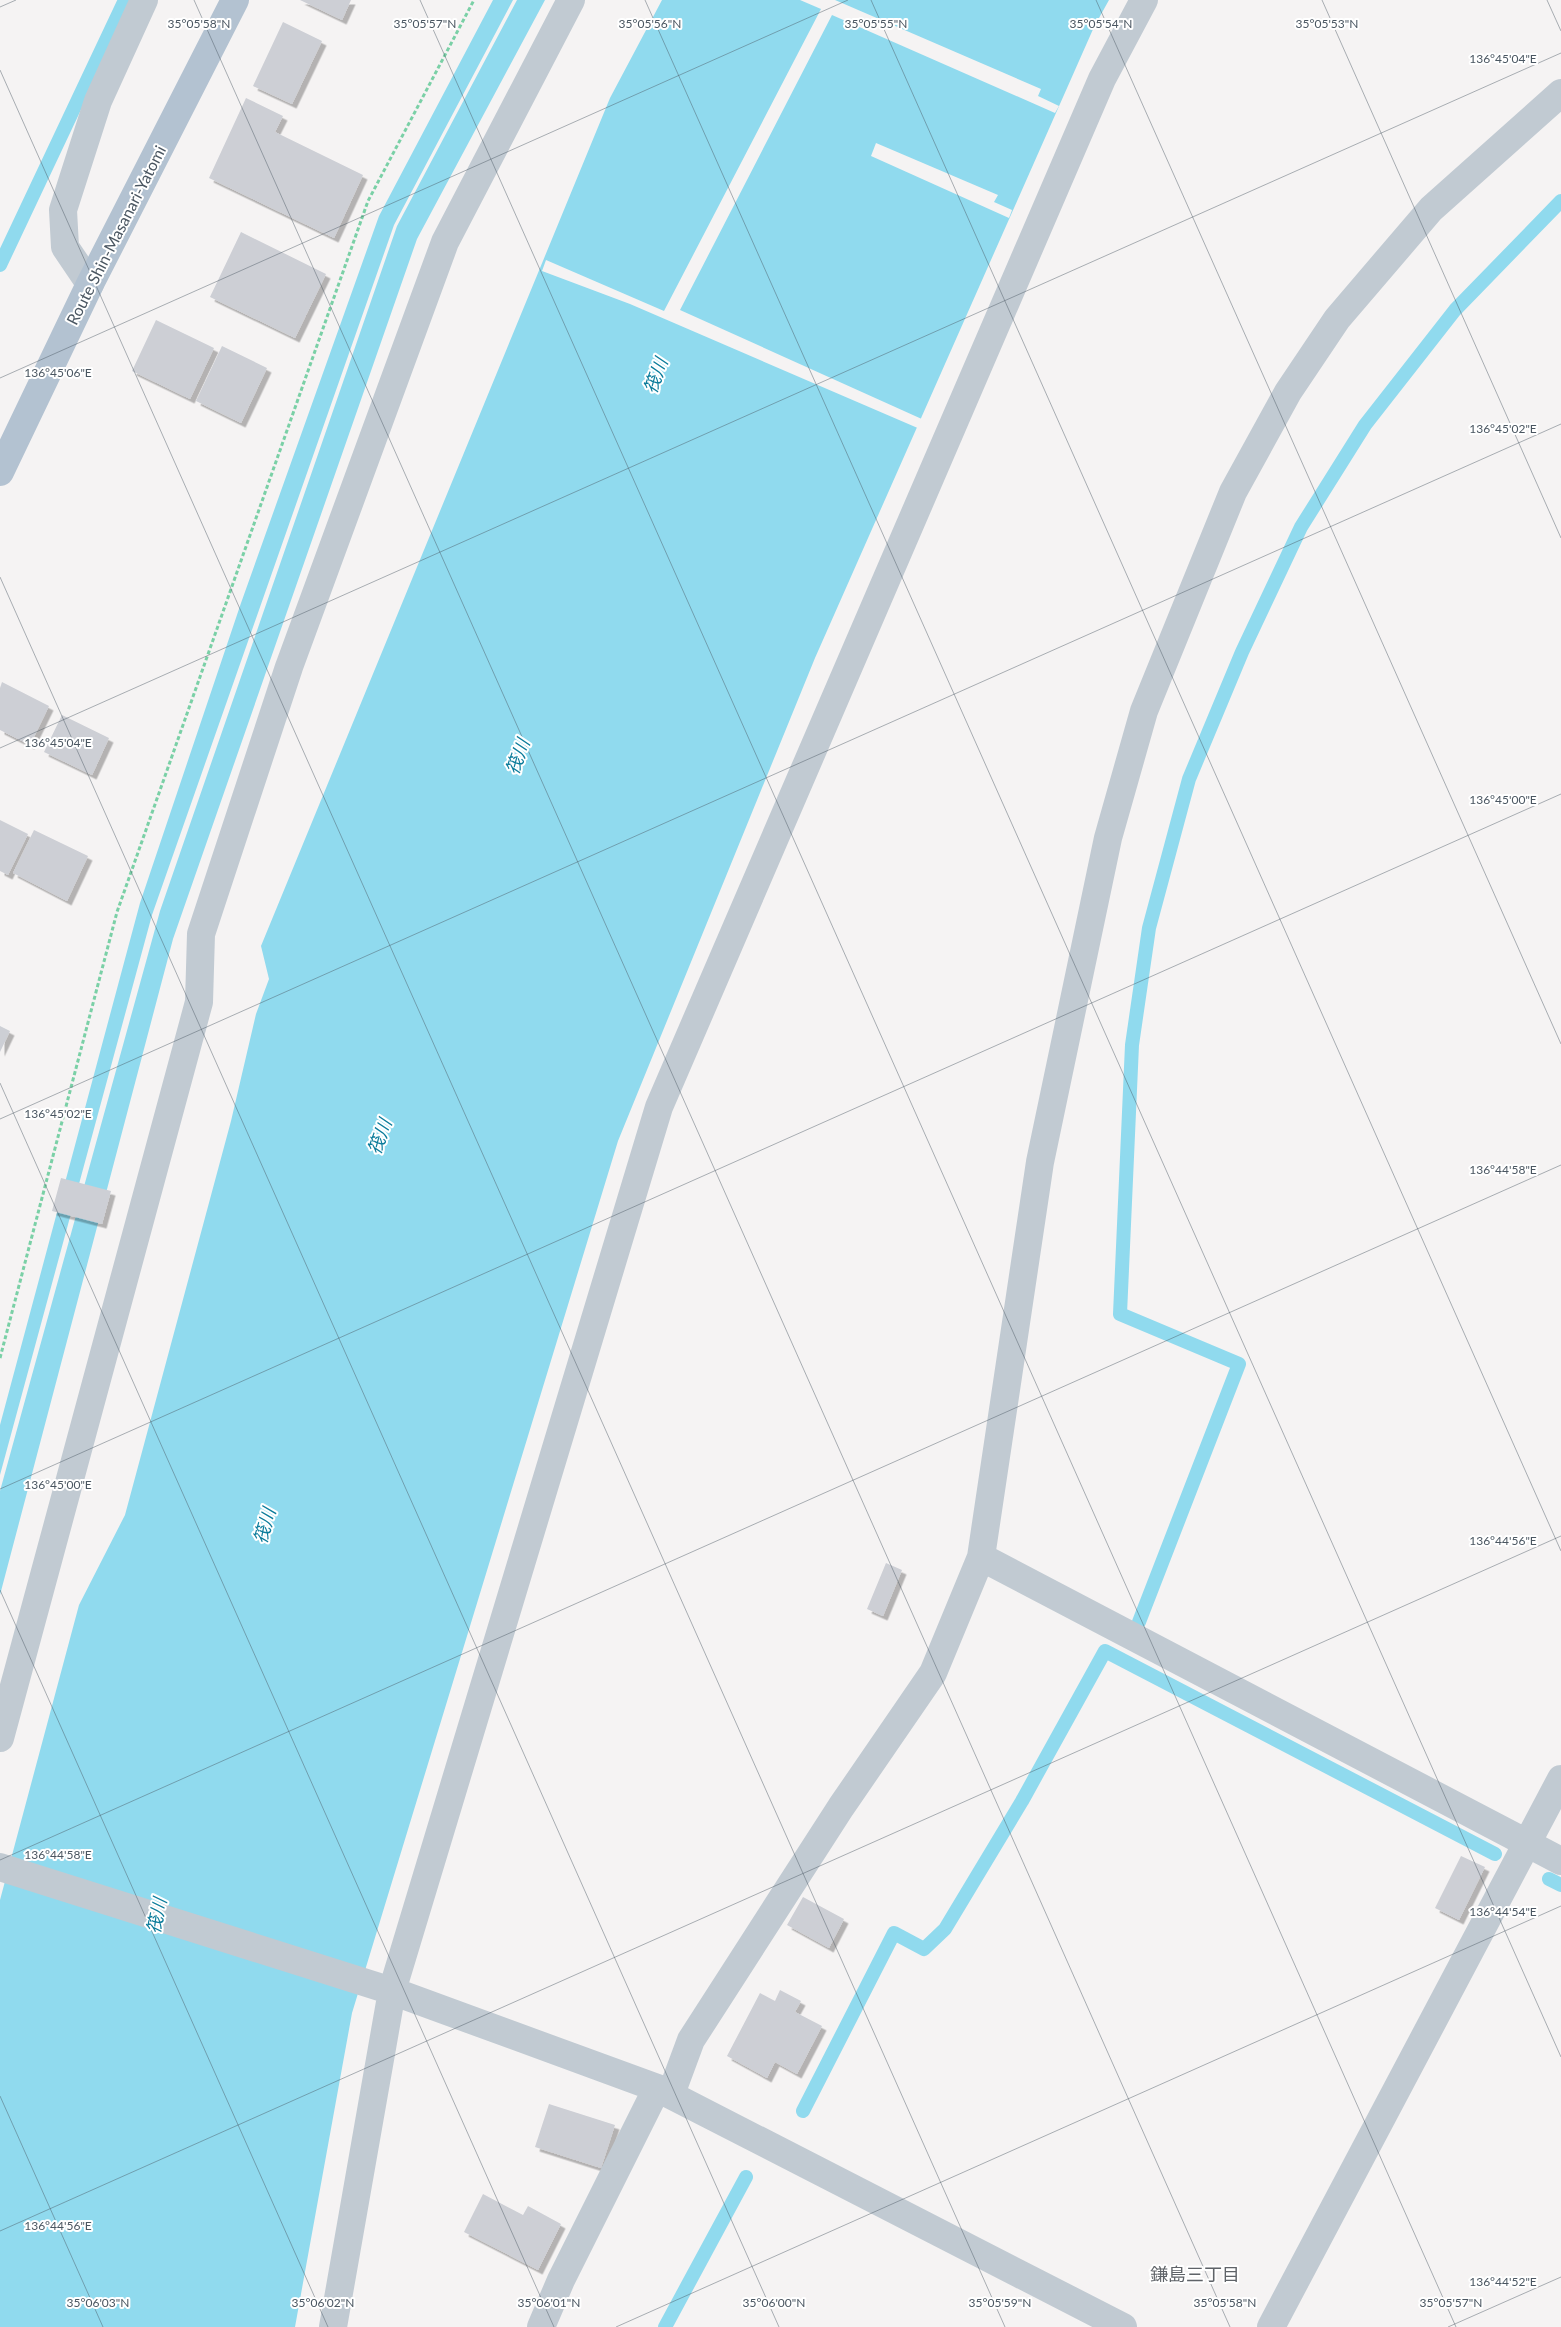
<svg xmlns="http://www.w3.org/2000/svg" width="1561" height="2327" viewBox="0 0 1561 2327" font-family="Lato,'Noto Sans JP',sans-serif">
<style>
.water{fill:#90daee}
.pier{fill:#f5f3f3}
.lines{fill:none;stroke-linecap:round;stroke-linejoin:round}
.stream{stroke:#90daee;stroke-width:14}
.building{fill:#cdcfd5;filter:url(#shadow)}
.path{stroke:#7ad0a6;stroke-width:3;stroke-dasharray:4 2.5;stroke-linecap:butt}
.minor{stroke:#c1cad2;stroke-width:28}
.major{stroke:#b3c2d1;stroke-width:28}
.ticks{fill:none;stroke:#4a5661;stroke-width:1;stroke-opacity:0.45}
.labels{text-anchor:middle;stroke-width:4;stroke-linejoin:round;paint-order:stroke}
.street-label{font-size:16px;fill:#4a5661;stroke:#fff}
.water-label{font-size:18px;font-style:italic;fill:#0c7c9b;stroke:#fff}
.neighbourhood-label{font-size:18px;fill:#5f6368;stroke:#fff}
.ticks-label{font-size:12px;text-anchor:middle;fill:#4a5661;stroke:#fff;stroke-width:4;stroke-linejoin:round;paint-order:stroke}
</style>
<defs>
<filter id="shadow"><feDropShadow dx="4.5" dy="4.5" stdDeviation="0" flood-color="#0004"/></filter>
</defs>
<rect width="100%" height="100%" fill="#f5f3f3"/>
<!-- water -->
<path class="water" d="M493 0H513L394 225 152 915 0 1475V1425L140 903 241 603 379 216Z
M517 0H545L417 239 173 939 0 1595V1491L160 911 397 226Z
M662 0H1109L1094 27 815 658 618 1141 352 2013 295 2327H0V1900L79 1605 125 1515 231 1121 256 1014 269 979 261 946 610 98Z"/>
<!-- pier -->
<path class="pier" d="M800 0H835L1041 89 1038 96 1059 106 1055 113 832 15 680 310 924 420 920 429 630 304 542 271 546 260 664 311 821 9Z
M876 143 998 195 994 202 1012 210 1009 218 871 156Z"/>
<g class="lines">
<!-- stream -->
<path class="stream" d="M0 265 125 0
M1139 1622 1239 1364 1120 1314 1132 1045 1149 928 1189 779 1242 652 1301 527 1365 425 1455 310 1561 201
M1549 1879 1561 1885
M803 2111 894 1933 924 1949 945 1929 1022 1801 1105 1651 1495 1854
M665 2327 746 2177"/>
</g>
<!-- building -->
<path class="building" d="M300 0H351L342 20Z
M283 22 322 41 292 104 253 86Z
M246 98 283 116 275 132 363 175 334 238 209 178Z
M241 232 326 274 295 338 210 297Z
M156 320 214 348 190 399 132 371Z
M222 346 267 368 241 423 196 401Z
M2 682 49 706 30 745 0 730V688Z
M62 715 109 738 92 775 44 752Z
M0 820 28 834 8 875 0 871Z
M34 830 88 856 67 901 13 873Z
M0 1026 10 1031 0 1052Z
M61 1178 111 1191 102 1224 52 1211Z
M886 1563 902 1570 883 1616 867 1609Z
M1461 1856 1485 1867 1459 1920 1435 1908Z
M803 1897 844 1919 829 1948 787 1925Z
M780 1990 801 2001 795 2012 822 2026 797 2074 775 2062 767 2078 727 2056 760 1993 775 2001Z
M549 2104 615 2125 601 2168 535 2147Z
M483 2194 523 2215 528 2206 561 2224 538 2270 464 2232Z"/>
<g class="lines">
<!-- path -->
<path class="path" d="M0 1358 117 912 368 201 474 0"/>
<!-- minor -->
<path class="minor" d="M90 284 65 247 63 210 98 101 144 0
M981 1557 1561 1861
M0 1738 199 1002 201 934 289 667 445 242 571 0
M0 1867 392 1991 657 2088 1123 2327
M671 2094 691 2040 841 1807 933 1673 981 1557 1040 1162 1108 838 1144 711 1233 492 1288 392 1337 319 1431 209 1561 93
M333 2327 392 1991 659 1107 1102 79 1144 0
M541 2327 561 2280 657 2088
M1271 2327 1561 1779"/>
<!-- major -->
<path class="major" d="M0 472 90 284 235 0"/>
</g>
<!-- ticks -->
<path class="ticks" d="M194 0 1230 2327M420 0 1456 2327M645 0 1561 2057M871 0 1561 1551M1096 0 1561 1044M1322 0 1561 538M1547 0 1561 31M0 7 16 0M0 70 1005 2327M0 378 848 0M0 577 779 2327M0 748 1561 53M0 1083 554 2327M0 1119 1561 424M0 1489 1561 794M0 1590 328 2327M0 1860 1561 1165M0 2096 103 2327M0 2231 1561 1536M616 2327 1561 1906M1448 2327 1561 2277"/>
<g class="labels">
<!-- street labels -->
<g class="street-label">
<text transform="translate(116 235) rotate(-63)" y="6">Route Shin-Masanari-Yatomi</text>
</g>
<!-- water labels -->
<g class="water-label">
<text transform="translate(656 376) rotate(-70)" y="6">筏川</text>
<text transform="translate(518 757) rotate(-70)" y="6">筏川</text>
<text transform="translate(380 1137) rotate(-70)" y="6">筏川</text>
<text transform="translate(265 1526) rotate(-74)" y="6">筏川</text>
<text transform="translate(157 1916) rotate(-78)" y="6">筏川</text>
</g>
<!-- neighbourhood labels -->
<g class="neighbourhood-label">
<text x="1195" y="2281">鎌島三丁目</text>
</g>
</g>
<g class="ticks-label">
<text x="199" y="28">35°05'58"N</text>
<text x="425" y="28">35°05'57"N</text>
<text x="650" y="28">35°05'56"N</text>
<text x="876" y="28">35°05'55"N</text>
<text x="1101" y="28">35°05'54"N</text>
<text x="1327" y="28">35°05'53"N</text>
<text x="1503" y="63">136°45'04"E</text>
<text x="58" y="377">136°45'06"E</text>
<text x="1503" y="433">136°45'02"E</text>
<text x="58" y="747">136°45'04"E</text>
<text x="1503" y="804">136°45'00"E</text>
<text x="58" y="1118">136°45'02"E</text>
<text x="1503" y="1174">136°44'58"E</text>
<text x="58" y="1489">136°45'00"E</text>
<text x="1503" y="1545">136°44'56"E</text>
<text x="58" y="1859">136°44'58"E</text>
<text x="1503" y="1916">136°44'54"E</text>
<text x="58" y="2230">136°44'56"E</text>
<text x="1503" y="2286">136°44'52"E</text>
<text x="98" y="2307">35°06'03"N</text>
<text x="323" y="2307">35°06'02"N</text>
<text x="549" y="2307">35°06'01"N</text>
<text x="774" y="2307">35°06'00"N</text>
<text x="1000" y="2307">35°05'59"N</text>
<text x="1225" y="2307">35°05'58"N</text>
<text x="1451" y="2307">35°05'57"N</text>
</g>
</svg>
